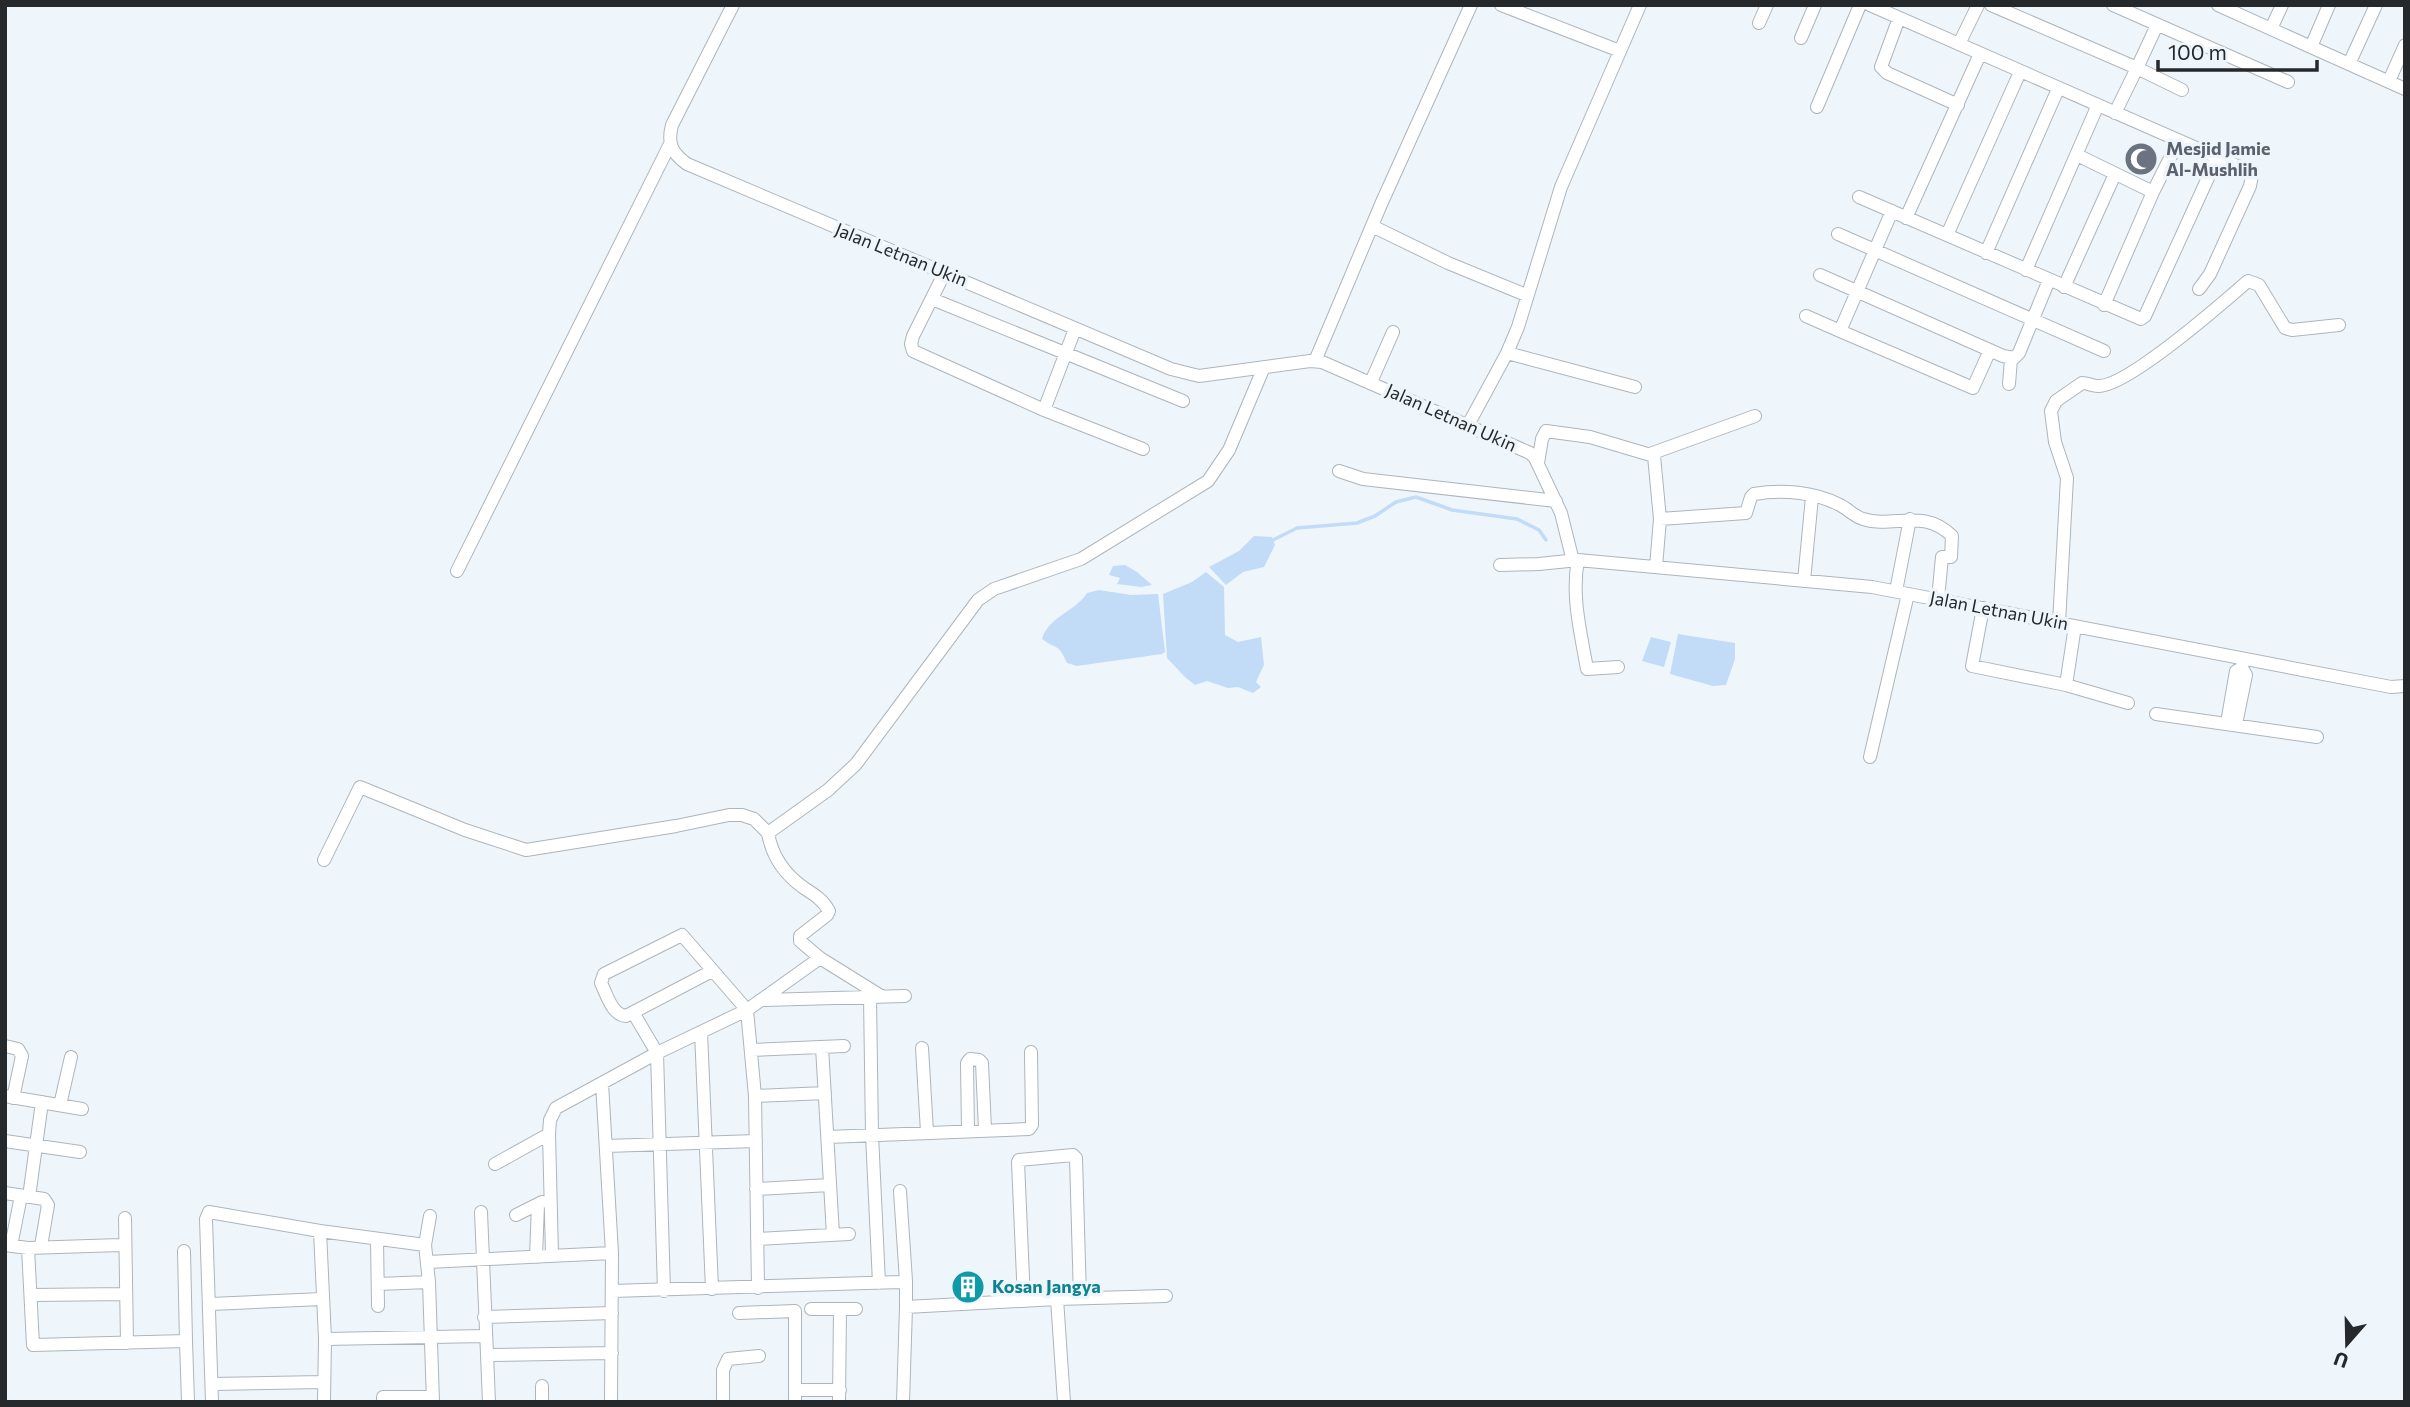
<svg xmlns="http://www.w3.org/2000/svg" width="2410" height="1407" viewBox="0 0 2410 1407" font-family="Commissioner,sans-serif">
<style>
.water{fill:#c2dbf6}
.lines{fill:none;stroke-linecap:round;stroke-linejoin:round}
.stream{stroke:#c2dbf6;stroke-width:3.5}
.street-casing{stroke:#adb5bb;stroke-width:14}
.street{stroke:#fff;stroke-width:12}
.labels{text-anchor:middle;stroke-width:7;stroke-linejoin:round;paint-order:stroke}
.worship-label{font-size:18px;font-weight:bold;fill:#5b616d;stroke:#eef6fc;text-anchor:start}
.street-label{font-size:18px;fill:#26292b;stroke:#eef6fc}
.culture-label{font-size:18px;font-weight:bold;fill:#0d838f;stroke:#eef6fc;text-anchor:start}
</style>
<rect width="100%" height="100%" fill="#eef6fc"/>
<!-- water -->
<path class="water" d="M1254 536 1272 537 1275 545 1264 567 1243 572 1226 585 1209 567 1239 551Z
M1125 565 1137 572 1152 585 1141 587 1117 584 1120 578 1109 575 1113 566Z
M1206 572 1224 587 1225 635 1238 642 1261 637 1264 665 1256 682 1261 687 1253 693 1238 687 1228 688 1207 681 1195 685 1186 678 1167 658 1163 594 1192 582Z
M1099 590 1131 595 1158 594 1165 652 1162 654 1077 666 1067 663C1058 642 1056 650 1042 639 1048 617 1076 611 1087 593Z
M1678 634 1735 643V659L1726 685 1713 686 1670 674Z
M1651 637 1671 642 1664 667 1642 661Z"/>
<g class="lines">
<!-- stream -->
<path class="stream" d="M1273 540 1297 528 1357 523 1375 516 1396 502 1416 497 1452 510 1517 519 1539 530 1546 540"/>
<defs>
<path id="street" d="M733 5 672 125C667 144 672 153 687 164L1171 369 1199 376 1310 361 1322 362 1530 453 1535 458 1561 513 1572 557 1578 560 1872 587 2391 687 2405 686
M1501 5 1620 51
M1870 5 2244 169 2252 175 2250 186 2210 274 2199 289
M1991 5 2137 68 2115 113
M2113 5 2288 82
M2218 5 2311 47 2329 5
M1899 18 1881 67 1887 73 1958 105
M1759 23 1767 5
M2157 25 2137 68 2182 90
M2271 29 2282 5
M1801 38 1815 5
M1959 44 1978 5
M2311 47 2349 64 2376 5
M2349 64 2405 89
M2389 81 2405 45
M1817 107 1860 5
M2077 155 2153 192
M1859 197 2141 319 2145 316 2217 158
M1892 211 1840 331 1973 388 1990 350
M1906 218 1980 54
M1372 226 1448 263 1526 295
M1838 234 2104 351
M1947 235 2020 72
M1986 253 2058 89
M2026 270 2097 107
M945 272 913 336 911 344 913 351 1044 410 1143 449
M1820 275 2003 356 2014 358 2019 353 2049 280
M2064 287 2115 174
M932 299 1183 401
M2104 305 2153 192 2178 142
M1806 316 1840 331
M1507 353 1635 387
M1315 361 1382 202 1471 5
M1371 382 1393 332
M2009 384 2011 359 2014 358
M1044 410 1075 329
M1468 425 1507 353 1518 327 1561 187 1640 5
M1650 454 1755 416
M1538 463 1542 439 1546 431 1590 437 1654 456 1660 519 1656 567
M1339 471 1363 479 1556 501
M1660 519 1746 513 1751 497 1754 494C1782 489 1815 492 1840 505 1848 509 1855 517 1863 519 1893 529 1923 507 1952 536L1951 557H1942L1938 599
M1500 565 1539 564 1578 560C1571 596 1581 634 1587 669L1618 667
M457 571 670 144
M1804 581 1812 497
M1896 591 1910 519
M1983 608 1972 666 2066 685 2128 703
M2059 623 2067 478 2055 442 2051 411 2056 401 2082 383C2088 383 2092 386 2098 386 2126 388 2224 302 2248 281L2259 285 2285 328 2292 330 2339 325
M2066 685 2075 626
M2156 714 2317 737
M2227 723 2236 671 2242 668 2243 659
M2236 724 2246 675 2242 668
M1870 757 1908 594
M768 833C772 857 784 874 804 888 815 895 823 900 829 911L827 915 800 936V941L820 958 881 996
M324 860 360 787 465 830 526 850 676 826 729 815H742L754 819 768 833 828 790 856 764 978 600 994 589 1081 559 1208 481 1229 450 1264 367
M712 971 626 1016C612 1015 607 995 601 983L604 974 682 935 747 1010 755 1096 758 1288
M870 996 872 1135 879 1283
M764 1000 905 996
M634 1014 657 1053 664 1291
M701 1032 712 1289
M5 1046 18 1049 22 1056 13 1098
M822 1047 833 1235
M922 1048 927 1132
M751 1050 844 1046
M602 1083 612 1253 611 1402
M5 1096 82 1109
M755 1096 825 1093
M60 1105 71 1057
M968 1131 967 1063 970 1059 979 1060 982 1063 985 1130
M828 1137 1029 1129 1032 1125 1031 1052
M5 1141 80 1152
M606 1146 756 1141
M495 1164 549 1134
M756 1189 830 1185
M900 1191 906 1281V1307
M5 1193 44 1199 48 1205 41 1246
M29 1197 42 1102
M481 1212 489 1402
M516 1215 542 1202
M430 1216 425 1245 429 1282 433 1402
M125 1218 127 1343
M320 1231 325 1339 324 1402
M377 1239 378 1306
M757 1239 849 1234
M5 1245 28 1248 120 1245
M11 1246 21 1196
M28 1248 33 1345 186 1341 188 1402
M184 1251 186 1341
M552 1255 549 1134 550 1120 556 1108 657 1053 747 1010 820 958
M536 1257 538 1204
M428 1262 612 1253
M378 1284 429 1282
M612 1291 900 1282
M31 1295 126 1294
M1057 1299 1166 1296
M1024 1301 1018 1162 1019 1160 1073 1155 1076 1158 1080 1298
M211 1304 322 1299
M811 1309H856
M739 1313 795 1311V1402
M484 1317 612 1313
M325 1339 485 1336
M487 1355 612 1353
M212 1384 322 1382
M542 1386V1402
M795 1390H840
M212 1402 206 1219 209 1212 320 1231 425 1245
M383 1402V1397H433
M723 1402V1370L728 1359 759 1356
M839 1402 840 1309
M903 1402 906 1307 1057 1299 1064 1402"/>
</defs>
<!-- street casing -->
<use href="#street" class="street-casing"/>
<!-- street -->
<use href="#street" class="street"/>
</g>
<!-- icons -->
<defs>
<symbol id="mosque-disc" viewBox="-11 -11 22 22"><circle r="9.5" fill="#6b7280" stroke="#eef6fc"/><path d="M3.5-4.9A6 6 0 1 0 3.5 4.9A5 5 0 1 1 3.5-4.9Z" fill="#fff"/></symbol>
<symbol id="building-disc" viewBox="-11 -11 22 22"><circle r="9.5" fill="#0f9aa8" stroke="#eef6fc"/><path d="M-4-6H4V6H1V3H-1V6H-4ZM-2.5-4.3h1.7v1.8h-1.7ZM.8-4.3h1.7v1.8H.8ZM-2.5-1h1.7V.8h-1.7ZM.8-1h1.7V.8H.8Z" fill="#fff"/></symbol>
</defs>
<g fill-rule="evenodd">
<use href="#mosque-disc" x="2122" y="140" width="38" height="38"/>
<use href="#building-disc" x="949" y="1268" width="38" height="38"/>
</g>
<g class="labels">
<!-- worship labels -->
<g class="worship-label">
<text x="2166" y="155">Mesjid Jamie<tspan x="2166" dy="21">Al-Mushlih</tspan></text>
</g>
<!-- street labels -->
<g class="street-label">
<text transform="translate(901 255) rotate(22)" y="6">Jalan Letnan Ukin</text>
<text transform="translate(1451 418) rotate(24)" y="6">Jalan Letnan Ukin</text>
<text transform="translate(1999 611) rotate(11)" y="6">Jalan Letnan Ukin</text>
</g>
<!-- culture labels -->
<g class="culture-label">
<text x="992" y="1293">Kosan Jangya</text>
</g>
</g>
<!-- border -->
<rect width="2410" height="1407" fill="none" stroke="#26292b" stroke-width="14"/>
<!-- north arrow -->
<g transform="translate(2347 1344) rotate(200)" stroke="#eef6fc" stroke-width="5" paint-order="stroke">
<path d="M0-5L12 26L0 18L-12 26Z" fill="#26292b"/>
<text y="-10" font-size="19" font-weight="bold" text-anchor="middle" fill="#26292b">U</text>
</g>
<!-- scale -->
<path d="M2158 60v10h159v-10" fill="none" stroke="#26292b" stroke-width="3.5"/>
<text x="2168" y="60" font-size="21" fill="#26292b" stroke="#eef6fc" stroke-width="5" paint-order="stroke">100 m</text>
</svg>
